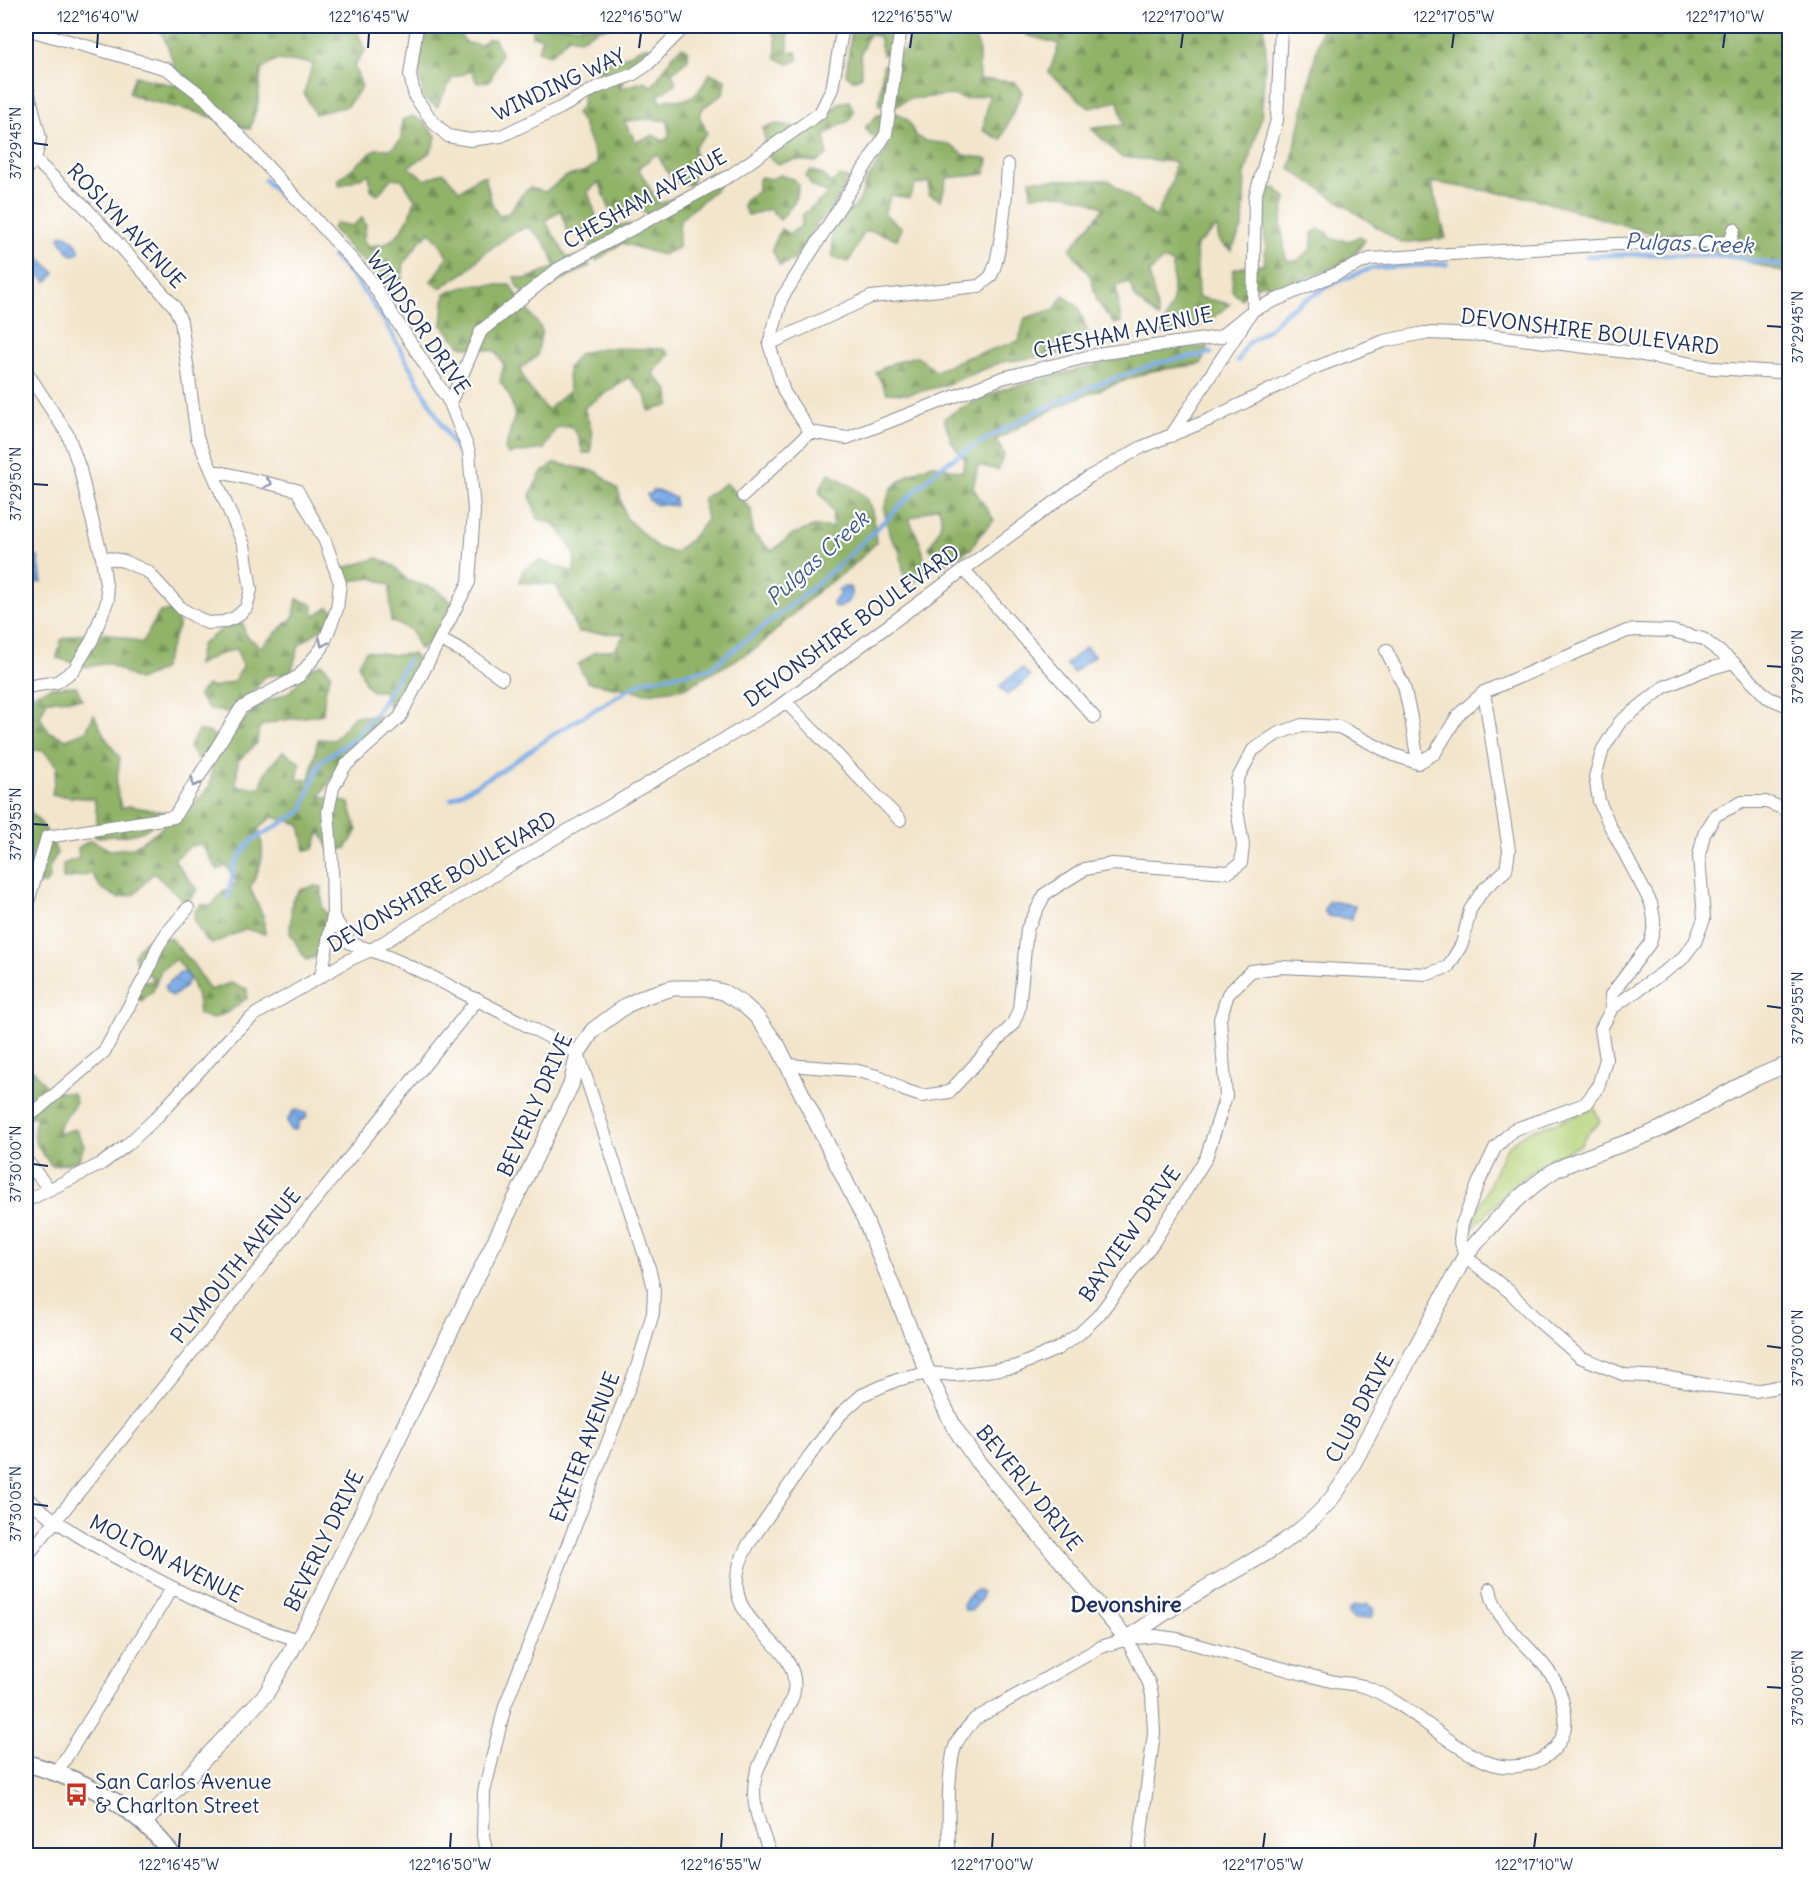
<svg xmlns="http://www.w3.org/2000/svg" width="1815" height="1881" viewBox="0 0 1815 1881" font-family="Delius,sans-serif">
<style>
.grass{fill:#b6d177;stroke:#68806a;stroke-width:1.5}
.forest{fill:url(#forest-firs);stroke:#567163;stroke-width:1.5;fill-rule:evenodd}
.water{fill:url(#water-waves);stroke:#4b6da2;stroke-width:1.5}
.lines{fill:none;stroke-linecap:round;stroke-linejoin:round}
.stream{stroke:#7babe6;stroke-width:4.5}
.minor-casing{stroke:#868a94;stroke-width:14}
.tertiary-casing{stroke:#868a94;stroke-width:17}
.secondary-casing{stroke:#868a94;stroke-width:19}
.minor{stroke:#fff;stroke-width:12}
.tertiary{stroke:#fff;stroke-width:15}
.secondary{stroke:#fff;stroke-width:16}
.oneway{stroke:#8d97ae}
.ticks{fill:none;stroke:#1b2f5e;stroke-width:2}
.labels{text-anchor:middle;stroke-width:4.5;stroke-linejoin:round;paint-order:stroke}
.street-label{font-size:21px;fill:#1b2f5e;stroke:#fff}
.poi-label{font-size:21px;fill:#1b2f5e;stroke:#fff;text-anchor:start}
.water-label{font-size:22px;font-style:italic;fill:#3d5a8e;stroke:#fff}
.neighbourhood-label{font-size:22px;font-weight:bold;fill:#1b2f5e;stroke:#fff}
.neatline{fill:none;stroke:#1b2f5e;stroke-width:2}
.ticks-label{font-size:15px;text-anchor:middle;fill:#1b2f5e}
</style>
<defs>
<pattern id="forest-firs" width="22" height="20" patternUnits="userSpaceOnUse" patternTransform="scale(1.5)"><rect width="22" height="20" fill="#90b368"/><path d="M5 1l3.5 6h-7zM16 11l3.5 6h-7z" fill="#759259"/></pattern>
<pattern id="water-waves" width="16" height="10" patternUnits="userSpaceOnUse" patternTransform="scale(1.5)"><rect width="16" height="10" fill="#7babe6"/><path d="M0 5q4-4 8 0t8 0" fill="none" stroke="#648cbe"/></pattern>
</defs>
<rect width="100%" height="100%" fill="#fff"/>
<filter id="ink" filterUnits="userSpaceOnUse"><feTurbulence type="fractalNoise" baseFrequency=".0167" numOctaves="2"/><feDisplacementMap in="SourceGraphic" scale="12" xChannelSelector="R" yChannelSelector="G"/><feConvolveMatrix kernelMatrix="1 2 1 2 8 2 1 2 1" color-interpolation-filters="sRGB"/></filter>
<filter id="wash" filterUnits="userSpaceOnUse"><feTurbulence type="fractalNoise" baseFrequency=".008" numOctaves="4" result="noise"/><feDisplacementMap in="SourceGraphic" scale="24" xChannelSelector="R" yChannelSelector="G"/><feGaussianBlur stdDeviation="1.35" result="paint"/><feColorMatrix in="noise" values="0 0 0 0 0 0 0 0 0 0 0 0 0 0 0 0 0 1.4 0 .05"/><feComposite in="paint" operator="in"/></filter>
<g filter="url(#wash)">
<rect width="100%" height="100%" fill="#f2e5cb"/>
<!-- grass -->
<path class="grass" d="M1594 1107 1600 1122 1586 1135 1580 1145 1547 1161 1516 1183 1471 1230V1226L1504 1152C1523 1123 1566 1125 1594 1107Z"/>
<!-- forest -->
<path class="forest" d="M157 26H253L261 31 268 26H355L365 51 354 65 362 87 347 106 315 114 304 93 313 63 276 60 261 70 258 103 250 129 192 111 142 99 129 93 135 76 176 86C174 62 170 46 157 26Z
M432 26H454L466 43 481 45 487 39H495L501 54 490 81 477 83 472 71 452 78 437 107 423 98 419 65 421 37Z
M532 26H613L599 29 580 39 569 37 550 55 538 51 542 37 532 36Z
M769 26H788V52H796L798 60 788 64 776 58V37Z
M857 26H904L893 48 883 55 879 36 868 35 860 55 862 76 853 80 846 74 852 28Z
M913 26H924L932 38 954 42 960 31 957 26H975L973 33 979 48V79L1015 82 1022 92 1001 140 983 130 989 94 965 99 952 95 908 99 894 107 879 105 883 66C904 52 908 51 913 26Z
M1024 26H1076L1079 30C1098 22 1116 27 1135 31 1148 23 1152 25 1165 31L1173 26H1264L1266 54 1261 118 1245 175 1243 226 1231 251 1219 241 1217 227 1196 246 1198 297 1230 304C1205 326 1193 330 1160 334L1173 301V263L1162 260 1149 273 1159 318 1136 299 1129 282 1116 286 1121 322 1114 324 1097 301 1091 277 1070 249 1104 208C1076 194 1062 192 1031 195L1030 180H1108L1156 217 1172 182 1175 162 1121 157 1091 128 1124 125 1118 101 1089 108 1049 73 1059 44 1026 35Z
M1322 26H1789V274L1532 198 1431 182 1446 238 1401 243 1290 169Z
M646 46 651 49C641 63 626 74 619 89L645 81 652 87 674 54 682 47 688 51V59L672 73 676 84 658 95 661 102C672 98 671 100 681 100 697 99 703 85 710 73L725 80 723 94 704 107 699 115 707 133 694 147 696 169 691 185 673 181 657 154 638 168 659 204C679 196 696 190 710 173H720L718 187 680 220 678 248 662 255 622 243 596 261 588 247C608 225 616 220 645 228L648 214 631 206 614 220 599 182 588 192 598 222 585 236 567 232 561 210 545 221 567 257 585 258 590 266 528 297 517 287 514 277 526 279 555 267C552 249 542 237 527 227L511 234 482 255 467 271 440 288 431 281 442 267 447 256 441 245 430 232 420 241 404 263 402 280 394 291 384 288 373 270 351 250 332 228 337 223 352 226 362 218 366 225 363 240 369 246C374 245 380 245 384 244 402 237 411 215 415 199L402 179 391 178 378 195 371 189 369 174 340 186 338 180 376 149H391L401 140 402 120 413 116 424 122 436 136C433 157 423 155 409 167L426 180 443 172 460 191 478 177 485 176 492 204 499 215 509 213 519 198 530 187 545 192 565 177 586 171 598 163 582 122 576 113 582 106 584 87 596 77 601 61 618 60ZM648 119 668 121 669 137 663 141 653 135 636 142 624 121Z
M849 101 854 112 849 121 841 124 825 135 827 155 817 162 795 160 777 164 768 156 763 145 765 139 762 128 777 124 791 126 799 135 820 123 839 103Z
M897 113 908 120 915 135 925 141 949 144 964 155 988 159 985 174 947 178 941 200 929 194V182L915 185 909 198 891 195 884 214 902 228 897 239 872 231 864 232 849 262 833 258 832 233 842 215 855 207 861 198 865 183 887 150 866 130V126L878 115Z
M811 170 823 175 830 183 840 176 850 179 831 210 817 224 795 259 780 266 772 249 781 229 789 234 802 225V215L815 205 828 193 812 186 806 176Z
M780 175 793 179 799 185 794 203 780 220 770 209 748 215 743 206 746 199 758 191V181L761 177 771 179Z
M1265 188H1275L1286 198 1281 222 1286 260 1297 261 1312 248V233L1319 229 1328 233 1332 239 1349 241 1360 236 1365 240C1349 266 1337 266 1310 276 1300 280 1290 288 1280 293L1264 283 1253 288 1241 299 1232 291 1233 270 1249 265H1264L1266 246 1260 197Z
M471 285H510L542 330 537 356 520 369 526 384 547 410 569 391 568 368 579 354 601 348 663 349 669 354 653 374 669 391 670 405 649 411 645 395 629 377 584 408 592 432 591 453H583L578 435 570 426 556 428 544 449 508 454 505 449 515 415 509 395 500 381 504 365 495 351 461 346 442 325 445 293Z
M1063 295 1078 307 1088 332 1067 353 1002 362 942 386 909 394 887 393 876 372 893 363 916 356 936 371 965 358 1019 341 1025 318 1055 309Z
M1208 347 1201 364 1151 371 1077 398 1031 420 996 440 1004 454 998 470 978 465 973 488 994 520 978 537 972 548 943 564 929 548C937 534 946 522 938 506L909 519C920 543 924 546 925 573L913 583 904 575 899 549 890 537 884 509 891 489 908 475 932 464 962 472 965 460 951 441 944 418 963 407 1004 389 1111 361 1172 348Z
M555 463 598 472 618 490 626 518 657 547 674 553 690 540 707 520 703 498 726 483 751 509 753 534 772 551 793 534 816 526 832 528 833 511 819 491 829 473C870 498 872 494 876 543L848 570 819 590 757 648 685 688 646 693 588 682 578 665 595 652 615 649 625 634 578 632 556 585 519 582 524 569 540 560 574 573 575 554 555 524 538 519 530 495 541 473Z
M378 558 394 566 408 581 436 589 451 602 456 621 436 640 419 649 411 630 391 621 390 585 372 578 343 582 344 568Z
M297 599 312 604 314 616 329 607 340 615 299 645 291 673 265 676 251 695 229 712 210 710 198 696 207 685 212 688 234 681 243 666 236 649 215 656 197 665 201 645 225 627 243 623 245 635 261 647 294 616Z
M171 611 179 624 162 670 138 680 108 663 87 667 57 658 61 640C94 626 109 633 142 643L160 612Z
M366 651 394 655 413 654 421 663 409 683 389 706 384 691H372L366 685 358 664Z
M322 664 331 673 325 692 323 714 278 721 259 727 257 743 238 761 236 786 261 788 264 774 283 751 300 762 297 780 310 779 318 739 334 740 354 716H367L385 718 349 752 320 796 349 803 357 831 346 848 331 852 320 831 314 849 305 850 300 824 272 817 258 829C267 853 261 866 250 888L263 916 265 934 246 929 212 944 205 939 194 921 195 911 201 904 211 906 224 891 237 883 227 866 218 870 201 844 190 846 174 860 197 890 187 903 153 873 135 894 118 898 101 888 92 874 63 879V864L79 858 78 848 91 840 110 850 132 848 160 830 178 802 195 803 210 786 212 767 197 759 189 748 198 731 209 732 226 747 241 723 258 706 289 692 313 667Z
M76 686 82 699 47 700 40 717 49 732 66 739 86 731 94 715 105 737 120 758 116 785 121 808 129 806 164 812C160 817 156 822 151 826 137 838 112 836 95 837L97 815 94 799 52 795 57 766 44 751 26 749V705L30 695 52 687Z
M26 798C29 816 37 816 46 830 50 837 54 845 57 853L49 868 50 879 45 884H26V861L31 858 28 846H26Z
M314 886 322 887V907L328 915 327 925 322 935 317 956 306 960 290 933 292 900 300 890Z
M158 936 171 939 193 964 210 990 230 983 247 989V998L228 1012 212 1019 199 1014C198 992 191 976 176 959L161 970 153 991 141 1001 131 991 136 976 149 983 153 977 139 969 134 955C140 945 146 938 158 936Z
M33 1070 50 1091 73 1093 76 1102 59 1126 58 1134 75 1129 84 1145 78 1161 52 1166C39 1149 29 1139 37 1117L26 1116V1074Z"/>
<!-- water -->
<path class="water" d="M62 234C70 236 80 244 79 252L74 255 70 254 59 238Z
M40 258 55 273 47 282 30 266 34 260Z
M652 490 662 492 675 498V506L659 504 656 505 649 500 647 494H652Z
M38 557 42 582 33 583 29 558Z
M842 587H850L852 595 849 601 839 608 834 607 833 603 840 594 838 590Z
M1086 647 1094 656 1073 673 1066 664Z
M1022 668 1030 677 1007 695 999 686Z
M1329 901 1355 905 1352 919 1328 916 1324 910Z
M180 972 187 974 189 978C187 986 179 993 172 996L166 992 165 986Z
M297 1110 306 1113 307 1116 304 1120H300L297 1129 294 1130 290 1129 287 1121 293 1111Z
M978 1590 982 1593 981 1599 971 1611 965 1610 963 1607 964 1602 974 1591Z
M1368 1604 1375 1609 1372 1618 1355 1619 1349 1615 1348 1611 1354 1606H1362Z"/>
<g class="lines">
<!-- stream -->
<path class="stream" d="M265 180 282 198
M1587 256 1647 254 1726 256 1790 267
M333 257 356 281 384 320 457 452
M1238 361 1247 344 1270 328 1288 310 1332 284 1372 268 1447 264
M451 799 502 770 557 732 643 681 709 669 800 598 842 562 939 468 967 450 1032 414 1093 386 1158 363 1211 353
M228 897 235 863 251 841 302 811 320 762 354 738 376 713 408 660"/>
</g>
</g>
<g filter="url(#ink)">
<g class="lines">
<defs>
<path id="minor" d="M417 26 410 75 415 97 433 122 448 136 470 140 501 136 560 108 598 87 632 75 647 65 685 26
M901 26 886 134 782 298 769 344 784 392 810 432 847 438 1002 378 1103 353 1220 337 1253 310 1370 259 1616 244 1730 242 1734 229
M26 29 167 69 205 98 368 277 450 403 469 451 474 511 469 582 400 717 345 766 333 788 328 812 332 863 333 916 350 943C388 955 424 972 459 991 499 1011 539 1031 578 1053L649 1268 654 1289 653 1313 637 1367 505 1706 484 1792 483 1836 487 1856
M26 82 40 138 35 160 26 169
M35 160 85 207 174 306 181 321 197 437 244 545 251 590 246 608 236 617 223 622 207 623 182 609 148 572 124 561 102 557
M769 344 871 297 979 286C982 283 987 280 990 277 1001 262 1007 186 1008 165
M26 371 68 435 80 469 88 504 102 557 108 599 92 640 74 670 57 682 26 687
M450 403 481 331 558 269 731 175 820 113 832 89 843 26
M1171 436 1253 310 1255 197 1277 120 1281 26
M743 496 810 432
M964 570 1094 717
M441 640 467 654 502 678
M1386 650 1404 686 1411 718 1418 763
M1733 662 1702 671 1664 687 1620 722 1603 749 1595 777 1599 801 1610 826 1651 903 1654 919V927L1650 943 1611 995 1612 1008 1601 1029 1606 1059 1598 1087 1585 1104 1513 1130 1495 1148 1478 1184 1462 1224 1460 1239 1465 1256 1510 1292 1535 1318 1580 1357 1625 1375 1664 1377 1712 1386 1755 1391 1777 1387
M786 702 900 820
M26 909 47 837 174 817 241 708 299 676 322 648 337 609 340 583 325 541 297 490 211 470
M321 976 333 916
M1612 1008 1681 960 1695 942 1704 919 1699 856 1704 834 1716 815 1742 802H1766L1790 811
M788 1065 854 1070 881 1077 904 1090 922 1096 949 1092 1013 1024 1019 1009 1027 929 1045 894 1085 869 1112 864 1229 872 1241 863 1243 845 1236 804 1237 780 1253 750 1277 734 1302 725 1339 727 1394 755 1418 763 1435 753 1458 715 1484 692 1627 631 1637 630 1672 631 1703 639 1733 662 1767 697 1790 707
M26 1118 37 1110 104 1052 148 971 157 948 166 934 188 908
M26 1160 49 1189
M26 1201 101 1164 127 1145 156 1118 236 1031 256 1014 349 960 371 950 555 838 774 710 1089 477 1142 447 1211 419 1314 368 1384 341 1424 333 1488 335 1627 352 1713 368 1779 372 1790 369
M26 1497C57 1525 93 1545 130 1565 183 1594 239 1622 298 1640
M26 1557 478 999
M1127 1639 1149 1683 1152 1695 1154 1733 1138 1856
M57 1772 172 1588
M771 1856C761 1828 748 1801 757 1771 764 1755 771 1740 778 1725 784 1714 792 1704 794 1691 802 1635 704 1625 748 1545L810 1455 841 1414 862 1395 897 1380 928 1373 956 1375 1015 1367 1057 1349 1079 1334 1098 1316 1153 1243 1206 1158 1226 1096 1220 1019 1228 994 1251 971 1281 967 1428 974 1448 967 1462 944 1470 910 1483 890 1506 870 1509 850 1484 692
M949 1856C949 1828 946 1764 957 1742 962 1733 969 1726 975 1719L1101 1647 1127 1639 1155 1636 1177 1639C1228 1654 1280 1668 1331 1681 1342 1684 1353 1683 1363 1686 1409 1702 1442 1743 1487 1762 1505 1770 1532 1767 1548 1755 1560 1745 1567 1731 1565 1715 1563 1699 1557 1681 1547 1669 1527 1642 1496 1624 1490 1589"/>
<path id="tertiary" d="M144 1823 266 1694 311 1617 571 1085 578 1053 593 1030 627 1005 646 996 673 988H706L723 992 743 1004 756 1016 778 1046 865 1220 928 1373 954 1427 977 1461 1127 1639C1152 1621 1177 1604 1204 1589 1256 1558 1315 1533 1346 1477L1465 1256C1492 1224 1520 1193 1555 1170 1589 1154 1624 1145 1658 1130 1703 1109 1741 1080 1790 1064"/>
<path id="secondary" d="M26 1763C82 1779 138 1806 173 1856"/>
</defs>
<!-- minor casing -->
<use href="#minor" class="minor-casing"/>
<!-- tertiary casing -->
<use href="#tertiary" class="tertiary-casing"/>
<!-- secondary casing -->
<use href="#secondary" class="secondary-casing"/>
<!-- minor -->
<use href="#minor" class="minor"/>
<!-- tertiary -->
<use href="#tertiary" class="tertiary"/>
<!-- secondary -->
<use href="#secondary" class="secondary"/>
</g>
<!-- one-way arrows -->
<defs><path id="oneway-chevron" d="M-2-3.5L2.5 0L-2 3.5" fill="none" stroke-width="1.6" stroke-linecap="round" stroke-linejoin="round" transform="scale(1.5)"/></defs>
<g class="oneway">
<use href="#oneway-chevron" transform="translate(268 483) rotate(13)"/>
<use href="#oneway-chevron" transform="translate(323 643) rotate(115)"/>
<use href="#oneway-chevron" transform="translate(195 783) rotate(122)"/>
</g>
</g>
<!-- ticks -->
<path class="ticks" d="M97 48 98 33M368 48 369 33M639 48 641 33M910 48 912 33M1181 48 1183 33M1452 48 1454 33M1723 48 1725 33M33 143 48 145M1767 326 1782 327M33 484 48 485M1767 666 1782 667M33 824 48 825M1767 1006 1782 1008M33 1164 48 1166M1767 1346 1782 1348M33 1504 48 1506M1767 1687 1782 1688M179 1848 180 1833M450 1848 451 1833M721 1848 722 1833M992 1848 993 1833M1263 1848 1265 1833M1534 1848 1536 1833"/>
<!-- icons -->
<defs>
<symbol id="bus-bare" viewBox="-9 -9 18 18"><path d="M-5-6H5V4H4V6H2V4H-2V6H-4V4H-5ZM-3.5-4V0h7V-4ZM-3.5 1.2v1.5H-2V1.2ZM2 1.2v1.5H3.5V1.2Z" fill="#c8321e" stroke="#fff" stroke-width="2.5" paint-order="stroke"/></symbol>
</defs>
<g fill-rule="evenodd">
<use href="#bus-bare" x="60" y="1778" width="33" height="33"/>
</g>
<g class="labels">
<!-- street labels -->
<g class="street-label">
<text transform="translate(559 85) rotate(-25)" y="7">WINDING WAY</text>
<text transform="translate(645 199) rotate(-29)" y="7">CHESHAM AVENUE</text>
<text transform="translate(126 226) rotate(47)" y="7">ROSLYN AVENUE</text>
<text transform="translate(418 323) rotate(56)" y="7">WINDSOR DRIVE</text>
<text transform="translate(1590 332) rotate(7)" y="7">DEVONSHIRE BOULEVARD</text>
<text transform="translate(1123 333) rotate(-12)" y="7">CHESHAM AVENUE</text>
<text transform="translate(852 626) rotate(-36)" y="7">DEVONSHIRE BOULEVARD</text>
<text transform="translate(442 882) rotate(-30)" y="7">DEVONSHIRE BOULEVARD</text>
<text transform="translate(535 1105) rotate(-66)" y="7">BEVERLY DRIVE</text>
<text transform="translate(1130 1234) rotate(-55)" y="7">BAYVIEW DRIVE</text>
<text transform="translate(236 1266) rotate(-51)" y="7">PLYMOUTH AVENUE</text>
<text transform="translate(1360 1408) rotate(-62)" y="7">CLUB DRIVE</text>
<text transform="translate(585 1447) rotate(-69)" y="7">EXETER AVENUE</text>
<text transform="translate(1029 1488) rotate(51)" y="7">BEVERLY DRIVE</text>
<text transform="translate(324 1541) rotate(-64)" y="7">BEVERLY DRIVE</text>
<text transform="translate(166 1559) rotate(27)" y="7">MOLTON AVENUE</text>
</g>
<!-- poi labels -->
<g class="poi-label">
<text x="95" y="1789">San Carlos Avenue<tspan x="95" dy="24">&amp; Charlton Street</tspan></text>
</g>
<!-- water labels -->
<g class="water-label">
<text transform="translate(1689 243) rotate(2)" y="8">Pulgas Creek</text>
<text transform="translate(817 558) rotate(-42)" y="8">Pulgas Creek</text>
</g>
<!-- neighbourhood labels -->
<g class="neighbourhood-label">
<text x="1126" y="1612">Devonshire</text>
</g>
</g>
<!-- margin -->
<rect width="1815" height="1881" fill="none" stroke="#fff" stroke-width="66"/>
<rect x="33" y="33" width="1749" height="1815" class="neatline"/>
<g class="ticks-label">
<text x="98" y="22">122°16'40"W</text>
<text x="369" y="22">122°16'45"W</text>
<text x="641" y="22">122°16'50"W</text>
<text x="912" y="22">122°16'55"W</text>
<text x="1183" y="22">122°17'00"W</text>
<text x="1454" y="22">122°17'05"W</text>
<text x="1725" y="22">122°17'10"W</text>
<text transform="translate(16 143) rotate(-90)" y="5">37°29'45"N</text>
<text transform="translate(1798 327) rotate(-90)" y="5">37°29'45"N</text>
<text transform="translate(16 484) rotate(-90)" y="5">37°29'50"N</text>
<text transform="translate(1798 667) rotate(-90)" y="5">37°29'50"N</text>
<text transform="translate(16 824) rotate(-90)" y="5">37°29'55"N</text>
<text transform="translate(1798 1008) rotate(-90)" y="5">37°29'55"N</text>
<text transform="translate(16 1164) rotate(-90)" y="5">37°30'00"N</text>
<text transform="translate(1798 1348) rotate(-90)" y="5">37°30'00"N</text>
<text transform="translate(16 1504) rotate(-90)" y="5">37°30'05"N</text>
<text transform="translate(1798 1688) rotate(-90)" y="5">37°30'05"N</text>
<text x="179" y="1870">122°16'45"W</text>
<text x="450" y="1870">122°16'50"W</text>
<text x="721" y="1870">122°16'55"W</text>
<text x="992" y="1870">122°17'00"W</text>
<text x="1263" y="1870">122°17'05"W</text>
<text x="1534" y="1870">122°17'10"W</text>
</g>
</svg>
